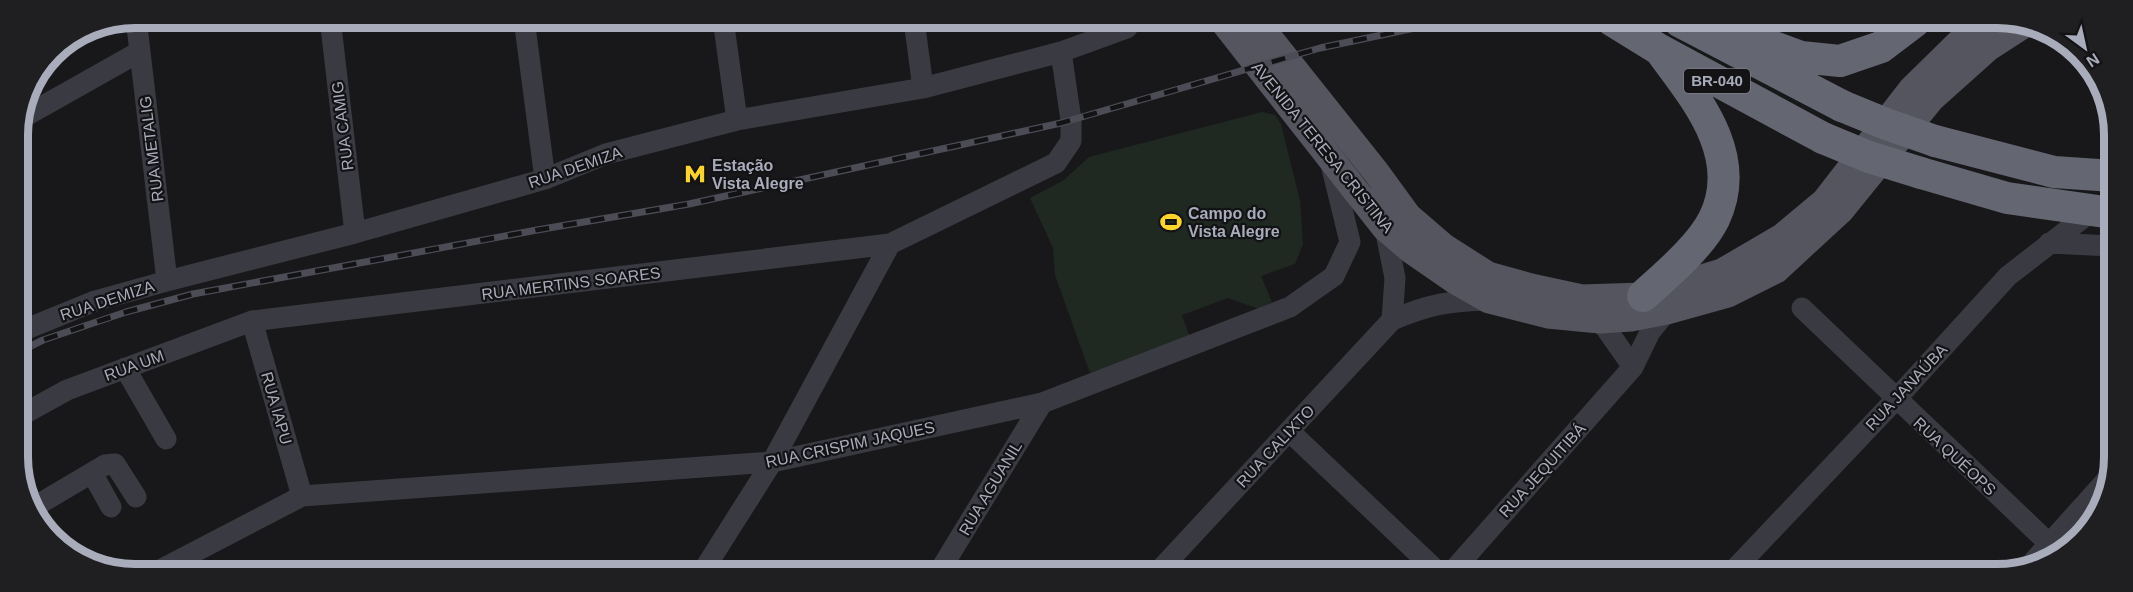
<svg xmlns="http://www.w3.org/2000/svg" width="2133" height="592" viewBox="0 0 2133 592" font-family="Arial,sans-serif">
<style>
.green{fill:#1f2922}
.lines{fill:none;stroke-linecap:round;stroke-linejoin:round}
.minor{stroke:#3a3b42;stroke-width:21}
.major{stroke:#54555f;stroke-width:27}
.highway{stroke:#646671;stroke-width:32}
.rail-casing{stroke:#4b4c55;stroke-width:7}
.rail{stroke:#131315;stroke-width:4.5;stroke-dasharray:14;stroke-linecap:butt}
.highway-bridge{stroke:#646671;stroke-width:32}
.labels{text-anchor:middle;stroke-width:4.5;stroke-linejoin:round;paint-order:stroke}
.shield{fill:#131315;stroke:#7c7e89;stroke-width:1.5}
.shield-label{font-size:15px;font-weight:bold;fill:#a9acbb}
.street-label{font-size:16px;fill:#a9acbb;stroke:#131315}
.poi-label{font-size:16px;font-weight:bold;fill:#a9acbb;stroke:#131315;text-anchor:start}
.rim{fill:none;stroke:#a9acbb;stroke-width:8}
</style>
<rect width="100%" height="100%" fill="#18181a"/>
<!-- green -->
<path class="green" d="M1262 112 1275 115 1281 124 1300 201 1303 244 1295 264 1261 276 1272 302 1259 309 1228 298 1182 315 1190 338 1090 373 1055 275 1053 248 1030 198 1064 180 1089 157Z"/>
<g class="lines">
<!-- minor -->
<path class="minor" d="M136 18 167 281
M330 18 355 233
M524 19 545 179
M723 19 737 120
M914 20 923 88
M20 119 139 52
M1385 228 1395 278 1392 320
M2049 243 2112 246
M1802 308 2058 552
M1600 320 1633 367
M252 321 302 496
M19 332 95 301 167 281 355 233 545 179 606 154 737 120 923 88 1061 52 1127 28 1132 20
M125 368 166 439
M20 416 67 390 252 321 890 244
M1289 431 1439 573
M92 473 111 507
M34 507 105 465 115 464 136 497
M2032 563 2111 475
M160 570 302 496 772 462 1042 403 1290 307 1334 276 1350 242 1330 160
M703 571 772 462 890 244 1056 163 1071 141V120L1061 52
M939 572 1042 403
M1158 572 1392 320C1430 304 1448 301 1489 300
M1451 573 1633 367 1650 332 1667 311
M1731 573 1896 399 2008 276 2092 211"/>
<!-- major -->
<path class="major" d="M1222 20 1385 228 1412 251 1454 280 1489 300 1548 315 1600 320 1631 318 1667 311 1728 294 1776 270 1841 210 1931 99 1988 48 2028 22
M1255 20 1376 172 1408 216 1444 247 1488 275 1531 287 1582 298 1643 296 1722 272 1782 237 1825 201 1911 90 1963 39 1985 22"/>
<!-- highway -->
<path class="highway" d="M1613 21 1660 50 1823 138
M1679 21 1842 106
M1703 21 1801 57 1840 61 1881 47 1914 22
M1935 141 2054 172 2113 176
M1921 173 2007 198 2112 213
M1643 296C1666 275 1700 247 1714 219 1745 155 1695 98 1660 50"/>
<defs>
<path id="rail" d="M19 352 43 340 126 312 193 294 537 230 689 204 1061 123 1320 48 1448 21"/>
</defs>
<!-- rail casing -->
<use href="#rail" class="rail-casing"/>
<!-- rail -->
<use href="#rail" class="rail"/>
<!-- highway-bridge -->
<path class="highway-bridge" d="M1842 106 1886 124 1935 141
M1823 138 1869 157 1921 173"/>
</g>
<!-- icons -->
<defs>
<symbol id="metro-bare" viewBox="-9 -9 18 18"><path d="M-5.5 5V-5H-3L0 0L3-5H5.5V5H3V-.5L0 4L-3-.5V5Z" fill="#ffd52b" stroke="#131315" stroke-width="2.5" paint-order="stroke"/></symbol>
<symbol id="stadium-bare" viewBox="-9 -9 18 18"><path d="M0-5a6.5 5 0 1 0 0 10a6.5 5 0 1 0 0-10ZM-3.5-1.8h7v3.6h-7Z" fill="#ffd52b" stroke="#131315" stroke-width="2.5" paint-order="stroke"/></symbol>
</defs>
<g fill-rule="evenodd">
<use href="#metro-bare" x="680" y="159" width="30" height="30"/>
<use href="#stadium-bare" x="1156" y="207" width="30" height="30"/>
</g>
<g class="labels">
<!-- shield labels -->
<rect class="shield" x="1684" y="69" width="66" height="24" rx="4.5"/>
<g class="shield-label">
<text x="1717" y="86">BR-040</text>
</g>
<!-- street labels -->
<g class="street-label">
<text transform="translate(342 126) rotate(-97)" y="6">RUA CAMIG</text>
<text transform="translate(1323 147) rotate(51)" y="6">AVENIDA TERESA CRISTINA</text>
<text transform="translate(151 149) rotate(-97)" y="6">RUA METALIG</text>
<text transform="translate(575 167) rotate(-19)" y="6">RUA DEMIZA</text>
<text transform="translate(571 283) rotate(-7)" y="6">RUA MERTINS SOARES</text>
<text transform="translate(107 300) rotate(-18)" y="6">RUA DEMIZA</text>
<text transform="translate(134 365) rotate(-20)" y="6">RUA UM</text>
<text transform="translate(1906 387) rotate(-47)" y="6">RUA JANAÚBA</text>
<text transform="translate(277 408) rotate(74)" y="6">RUA IAPU</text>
<text transform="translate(850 444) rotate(-12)" y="6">RUA CRISPIM JAQUES</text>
<text transform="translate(1275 446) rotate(-47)" y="6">RUA CALIXTO</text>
<text transform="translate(1955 456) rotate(43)" y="6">RUA QUÉOPS</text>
<text transform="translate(1542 470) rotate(-48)" y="6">RUA JEQUITIBÁ</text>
<text transform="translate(990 488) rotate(-59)" y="6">RUA AGUANIL</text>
</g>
<!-- poi labels -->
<g class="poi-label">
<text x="712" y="171">Estação<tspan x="712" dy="18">Vista Alegre</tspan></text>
<text x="1188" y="219">Campo do<tspan x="1188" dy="18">Vista Alegre</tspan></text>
</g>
</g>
<!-- crop -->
<path d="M0 0H2133V592H0ZM135 28H1997A107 107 0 0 1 2104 135V457A107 107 0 0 1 1997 564H135A107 107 0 0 1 28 457V135A107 107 0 0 1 135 28Z" fill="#1f1f22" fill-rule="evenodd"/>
<path class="rim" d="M135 28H1997A107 107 0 0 1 2104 135V457A107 107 0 0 1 1997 564H135A107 107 0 0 1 28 457V135A107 107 0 0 1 135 28Z"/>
<!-- north arrow -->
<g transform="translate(2085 48) rotate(147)" stroke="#131315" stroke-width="4.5" paint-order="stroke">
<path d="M0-4.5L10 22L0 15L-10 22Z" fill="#a9acbb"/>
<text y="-9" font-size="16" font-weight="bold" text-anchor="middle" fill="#a9acbb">N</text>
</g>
</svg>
